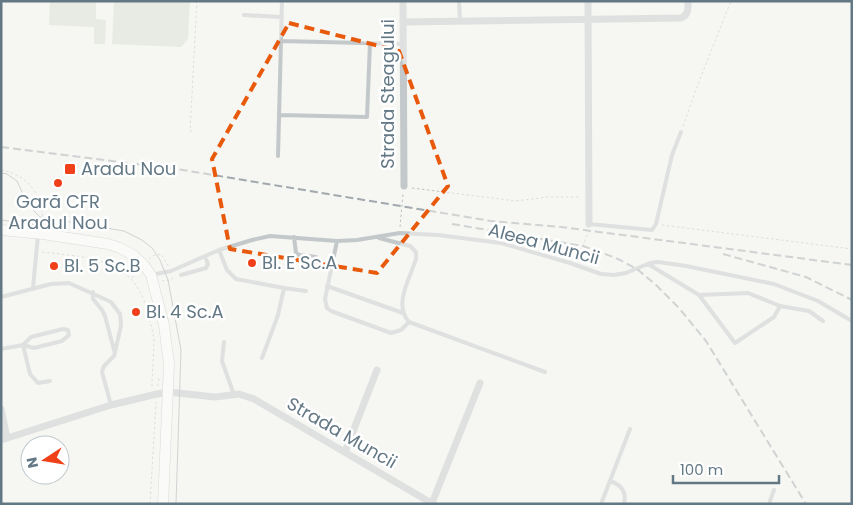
<svg xmlns="http://www.w3.org/2000/svg" width="853" height="505" viewBox="0 0 853 505" font-family="Poppins,sans-serif">
<style>
.green{fill:#d7ded3}
.lines{fill:none;stroke-linecap:round;stroke-linejoin:round}
.secondary-casing{stroke:#b5bbbf;stroke-width:11}
.path{stroke:#bfc1c3;stroke-width:1;stroke-dasharray:2.5 2.5;stroke-linecap:butt}
.service{stroke:#c3c8ca;stroke-width:4}
.minor{stroke:#c3c8ca;stroke-width:7}
.secondary{stroke:#fff;stroke-width:10}
.tram{stroke:#a1a9ae;stroke-width:1}
.rail{stroke:#a1a9ae;stroke-width:2;stroke-dasharray:8 4;stroke-linecap:butt}
.marked{fill:none;stroke:#e8590c;stroke-width:4;stroke-dasharray:10 6;stroke-linejoin:round}
.poi-dot{fill:#ef4019;stroke:#fff;stroke-width:2}
.labels{text-anchor:middle;stroke-width:5;stroke-linejoin:round;paint-order:stroke}
.street-label{font-size:18px;fill:#637885;stroke:#fff}
.poi-label{font-size:18px;fill:#637885;stroke:#fff;text-anchor:start}
</style>
<rect width="100%" height="100%" fill="#f6f6f2"/>
<!-- green -->
<path class="green" d="M50 1H101L96 2V19L106 20 105 44H94V27L49 25Z
M114 1H190L188 39 181 47 112 44Z"/>
<g class="lines">
<defs>
<path id="secondary" d="M1 230 43 234 108 244 120 248 133 255 144 265 151 275 164 325 169 364 163 504"/>
</defs>
<!-- secondary casing -->
<use href="#secondary" class="secondary-casing"/>
<!-- path -->
<path class="path" d="M683 126 698 84 731 1
M192 131H190L197 1
M1 170C30 175 43 197 43 225
M412 188 516 201 547 197H581
M662 225 852 249
M400 227 403 194
M42 252C91 258 135 257 148 314 150 322 153 331 154 340 154 356 152 371 152 387
M573 258 583 246 588 232
M149 259 152 256 161 254 169 267
M132 278 138 271
M162 281 171 280 173 277
M158 386 159 377
M150 504 156 402"/>
<!-- service -->
<path class="service" d="M459 1 460 22
M244 15 282 17
M281 41 403 44
M279 115 367 117 370 43
M278 156 282 1
M589 224 652 230 656 224 672 155 681 132
M294 237 296 253 299 255 316 257
M379 238 410 246 416 252V259C410 278 393 305 409 322L545 372
M337 241 325 299 327 308 331 311 391 333 401 330 409 322
M219 250 227 270 236 279 284 288 278 315 262 358
M648 264 699 295 748 293 780 306 774 317 735 343 699 295
M151 275 171 271 219 250 252 240 270 236 337 241 357 240 400 233 438 235 501 243 570 263 601 274 614 275 626 273 650 263 658 262 686 266 774 284 818 301 852 321
M181 275 206 268 208 264 205 256
M327 286 403 313
M33 288 38 235
M284 288 306 291
M93 292V299L102 310 105 316 114 350
M1 297 51 284 69 283 111 302 120 314 121 326 114 356 104 366 102 372 111 405
M780 306 809 311 823 321
M224 342 222 361 234 395
M1 349 23 345 34 348 62 341 69 335 68 330 63 329 31 337 23 345 30 374 38 383 50 381
M610 481C621 485 627 491 624 504
M601 504 630 429
M769 504 774 490"/>
<!-- minor -->
<path class="minor" d="M403 1 404 186
M588 1 589 224
M403 22 681 18C689 15 688 8 688 1
M1 409 7 438
M1 440 111 405 157 394 168 392 215 397 239 394 254 399 433 504
M345 452 377 370
M432 503 480 383"/>
<!-- secondary -->
<use href="#secondary" class="secondary"/>
<!-- tram -->
<path class="tram" d="M1 173 7 174 17 181 28 205 40 217 124 231 142 240 152 248 160 260 168 280 181 350 176 504
M1 220 53 227"/>
<!-- rail -->
<path class="rail" d="M1 147 183 170 491 221 561 227 852 265
M452 224 583 246 616 258 637 269 656 285 679 308 706 341 806 504
M723 254 806 277 852 300"/>
</g>
<!-- marked area -->
<path d="M0 0H853V505H0ZM289 23 399 51 448 186 377 273 230 249 212 159Z" fill="#f6f6f2" fill-opacity=".55" fill-rule="evenodd"/>
<path class="marked" d="M289 23 399 51 448 186 377 273 230 249 212 159Z"/>
<!-- markers -->
<g class="poi-dot">
<rect x="64" y="163" width="12" height="12" rx="2.5"/>
<circle cx="58" cy="183" r="5"/>
<circle cx="252" cy="263" r="5"/>
<circle cx="54" cy="266" r="5"/>
<circle cx="136" cy="312" r="5"/>
</g>
<g class="labels">
<!-- street labels -->
<g class="street-label">
<text transform="translate(388 94) rotate(-90)" y="6">Strada Steagului</text>
<text transform="translate(544 244) rotate(15)" y="6">Aleea Muncii</text>
<text transform="translate(342 433) rotate(30)" y="6">Strada Muncii</text>
</g>
<!-- poi labels -->
<g class="poi-label">
<text x="81" y="175">Aradu Nou</text>
<text x="58" y="208" text-anchor="middle">Gară CFR<tspan x="58" dy="21">Aradul Nou</tspan></text>
<text x="262" y="269">Bl. E Sc.A</text>
<text x="64" y="272">Bl. 5 Sc.B</text>
<text x="146" y="318">Bl. 4 Sc.A</text>
</g>
</g>
<!-- border -->
<rect width="853" height="505" fill="none" stroke="#637885" stroke-width="5"/>
<!-- north arrow -->
<g transform="translate(45 460) rotate(258)"><circle r="24" fill="#ffffff" stroke="#c1c9ce"/>
<path d="M0-4L9 19L0 12L-9 19Z" fill="#ef4019"/>
<text y="-8" font-size="14" font-weight="bold" text-anchor="middle" fill="#637885">N</text>
</g>
<!-- scale -->
<path d="M673 475v8h106v-8" fill="none" stroke="#637885" stroke-width="2.5"/>
<text x="680" y="475" font-size="15" fill="#637885" stroke="#ffffff" stroke-width="4" paint-order="stroke">100 m</text>
</svg>
